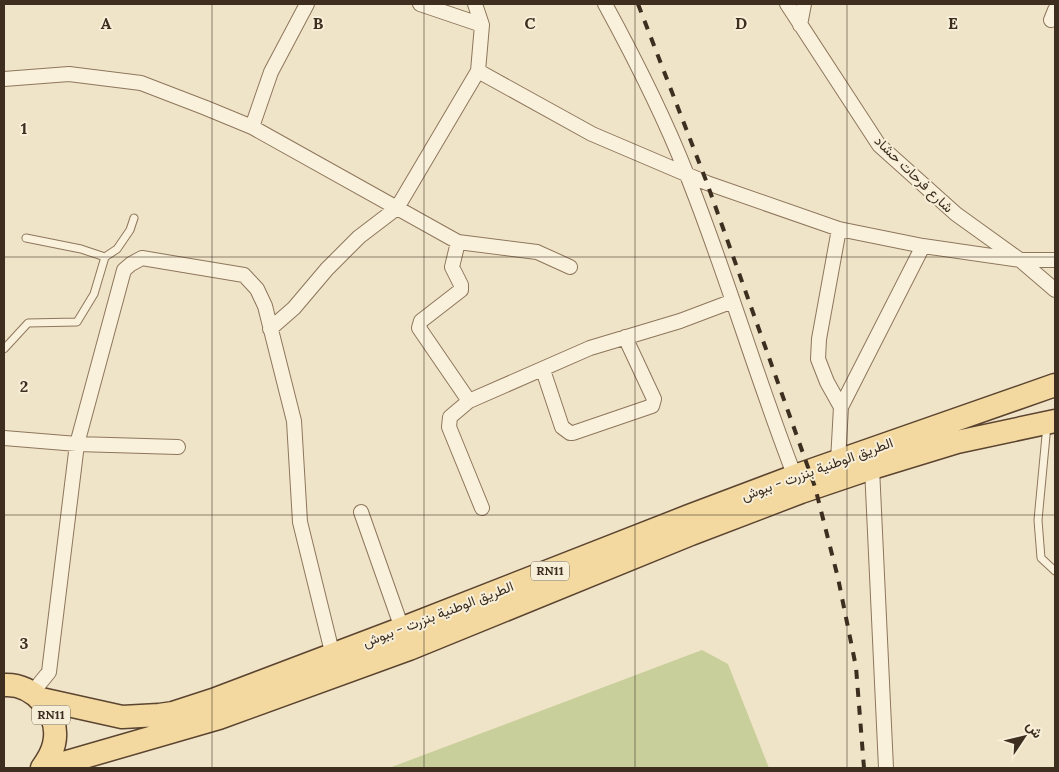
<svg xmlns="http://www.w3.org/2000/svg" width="1059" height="772" viewBox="0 0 1059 772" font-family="Lora,Vazirmatn,serif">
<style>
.green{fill:#c9cf9b}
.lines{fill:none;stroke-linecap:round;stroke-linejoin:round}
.service-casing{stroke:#8d765c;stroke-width:9}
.minor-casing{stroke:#8d765c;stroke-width:16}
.primary-casing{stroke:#5b4430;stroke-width:25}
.service{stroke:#faf1dc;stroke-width:7}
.minor{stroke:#faf1dc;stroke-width:14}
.primary{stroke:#f3d9a0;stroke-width:22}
.rail{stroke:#3d2e20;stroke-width:4;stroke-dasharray:9 9;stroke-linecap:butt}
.grid{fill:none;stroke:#3d2e20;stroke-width:1;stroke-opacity:0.55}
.labels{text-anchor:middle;stroke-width:4;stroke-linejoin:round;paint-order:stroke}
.shield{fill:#f7eed8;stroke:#756857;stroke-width:1}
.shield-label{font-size:12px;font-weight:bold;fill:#3d2e20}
.street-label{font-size:14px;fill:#3d2e20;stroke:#f7eed8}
.grid-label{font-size:16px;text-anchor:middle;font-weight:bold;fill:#3d2e20;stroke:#f7eed8;stroke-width:4;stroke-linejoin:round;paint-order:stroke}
</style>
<rect width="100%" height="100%" fill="#f0e4c8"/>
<!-- green -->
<path class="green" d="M702 650 728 664 769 768H389Z"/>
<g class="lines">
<defs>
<path id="service" d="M26 238 81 249 105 257
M4 349 28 323 77 322 94 294 105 257 117 249 130 230 134 218
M1047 425 1038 520 1041 558 1055 571"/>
<path id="minor" d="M420 4 482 25
M475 4 482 25 478 71 592 134 707 183 839 229 923 246 1020 260H1055
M605 4C635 59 664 116 687 175 727 275 757 380 797 482
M787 4 879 145 956 214 1020 260 1055 290
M1051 20 1055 10
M800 25 804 4
M4 79 69 74 141 83 206 108 252 127 458 242 537 252 570 267
M252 127 271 72 307 4
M839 229 819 339 818 359 827 382 841 407
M458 242 452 267 461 285V290L421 321 419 328 469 401 590 348 680 321 733 301
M270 329 294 308 327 269 359 237 397 208 478 71
M543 370 562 427 570 433H573L652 406 654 399 625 337
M469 401 450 417 449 427 482 508
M4 438 77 444 178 447
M838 461 841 407 923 246
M872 468 886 768
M361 512 404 634
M32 693 49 672 77 444 124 270 131 264 142 258 244 275 257 289 265 306 294 421 300 522 334 660"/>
<path id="primary" d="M4 685C34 683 61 714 54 744 52 754 47 761 42 768
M41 699 122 717 159 715 173 713 213 700 403 628 689 516 795 476 1055 385
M46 768 219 718 409 649 691 534 801 492 872 468 957 442 1055 421"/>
</defs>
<!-- service casing -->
<use href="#service" class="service-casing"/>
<!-- minor casing -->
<use href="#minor" class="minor-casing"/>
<!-- primary casing -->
<use href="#primary" class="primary-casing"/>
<!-- service -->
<use href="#service" class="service"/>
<!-- minor -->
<use href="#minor" class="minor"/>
<!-- primary -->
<use href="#primary" class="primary"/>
<!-- rail -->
<path class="rail" d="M638 4 707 183 815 487 838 578 856 667 864 768"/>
</g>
<!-- grid -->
<path class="grid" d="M212 4V768M424 4V768M635 4V768M847 4V768M4 257H1055M4 515H1055"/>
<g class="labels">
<!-- shield labels -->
<g class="shield">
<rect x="531" y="561.5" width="38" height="19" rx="4"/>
<rect x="32" y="705.5" width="38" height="19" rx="4"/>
</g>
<g class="shield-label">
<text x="550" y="575">RN11</text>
<text x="51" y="719">RN11</text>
</g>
<!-- street labels -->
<g class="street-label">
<text transform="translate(914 174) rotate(44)" y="5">شارع فرحات حشاد</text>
<text transform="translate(817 469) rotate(-20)" y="5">الطريق الوطنية بنزرت - ببوش</text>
<text transform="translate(438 614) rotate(-21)" y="5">الطريق الوطنية بنزرت - ببوش</text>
</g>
</g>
<g class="grid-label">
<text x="106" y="29">A</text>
<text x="318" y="29">B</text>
<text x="530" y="29">C</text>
<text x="741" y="29">D</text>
<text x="953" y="29">E</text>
<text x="24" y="134">1</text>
<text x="24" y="392">2</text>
<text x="24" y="649">3</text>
</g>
<!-- border -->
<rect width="1059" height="772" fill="none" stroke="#3d2e20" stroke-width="10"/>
<!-- north arrow -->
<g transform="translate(1024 737) rotate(55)" stroke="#f7eed8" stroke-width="4" paint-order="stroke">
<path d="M0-4L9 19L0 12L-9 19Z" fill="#3d2e20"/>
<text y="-8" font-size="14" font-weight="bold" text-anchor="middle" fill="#3d2e20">ش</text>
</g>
</svg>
